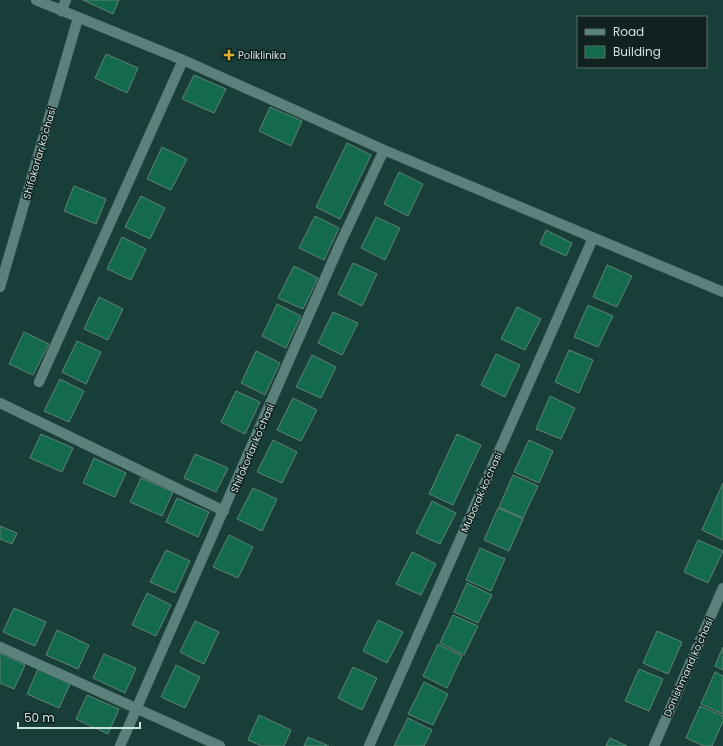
<svg xmlns="http://www.w3.org/2000/svg" width="723" height="746" viewBox="0 0 723 746" font-family="Poppins,sans-serif">
<style>
.building{fill:#136a4e;stroke:#618273}
.lines{fill:none;stroke-linecap:round;stroke-linejoin:round}
.street-casing{stroke:#395956;stroke-width:11}
.street{stroke:#5a817b;stroke-width:10}
.poi-dot{fill:#dfb034;stroke:#11211f;stroke-width:1.5}
.labels{text-anchor:middle;stroke-width:3;stroke-linejoin:round;paint-order:stroke}
.poi-label{font-size:10px;fill:#cde1de;stroke:#11211f;text-anchor:start}
.street-label{font-size:10px;fill:#cde1de;stroke:#11211f}
</style>
<rect width="100%" height="100%" fill="#183e39"/>
<!-- building -->
<path class="building" d="M83 0H119L113 14Z
M106 54 138 68 127 93 95 78Z
M194 75 226 89 214 113 182 99Z
M270 107 302 121 291 146 259 131Z
M347 143 371 155 340 219 316 207Z
M162 147 187 159 171 190 147 179Z
M399 172 423 184 408 216 384 204Z
M74 186 106 199 96 224 64 211Z
M141 196 165 208 150 239 125 227Z
M315 216 339 228 324 260 299 248Z
M376 217 400 228 385 260 361 248Z
M546 230 572 243 566 256 540 244Z
M122 237 146 249 131 280 107 269Z
M353 263 377 274 362 306 338 294Z
M607 265 632 276 617 307 593 297Z
M294 266 318 278 303 309 278 298Z
M99 297 123 309 108 340 84 329Z
M277 304 301 316 286 348 262 336Z
M588 305 613 316 598 347 574 337Z
M517 307 541 319 525 350 501 339Z
M333 312 358 323 342 355 318 343Z
M24 332 49 344 33 375 9 364Z
M77 341 101 352 86 384 62 372Z
M569 350 593 360 579 393 555 382Z
M256 351 280 363 265 395 241 383Z
M496 354 520 365 505 397 481 385Z
M312 355 336 367 321 398 296 387Z
M60 379 84 391 69 422 44 411Z
M236 391 260 402 245 434 221 422Z
M550 396 575 408 561 439 536 429Z
M293 398 317 410 301 441 277 430Z
M41 434 73 448 62 472 30 458Z
M457 434 481 445 453 505 429 494Z
M273 440 297 452 282 483 257 472Z
M529 440 553 451 539 483 514 472Z
M195 454 228 468 216 492 184 478Z
M94 458 126 473 115 497 83 483Z
M513 475 538 486 523 518 499 507Z
M141 478 173 492 162 516 130 502Z
M723 483V540L702 530Z
M253 488 277 499 262 531 237 519Z
M177 498 209 512 198 537 166 522Z
M432 501 456 513 440 544 416 533Z
M498 508 523 519 509 551 484 540Z
M0 526 17 533 12 544 0 539Z
M229 535 253 547 238 578 213 567Z
M698 540 723 551 708 583 684 572Z
M480 548 505 559 491 591 466 580Z
M166 550 190 561 175 593 150 582Z
M412 552 436 564 421 595 396 584Z
M467 583 492 595 478 623 454 612Z
M147 593 171 605 156 636 132 625Z
M14 608 46 622 35 646 3 632Z
M453 615 478 626 464 655 440 643Z
M378 620 403 632 387 663 363 651Z
M195 621 219 632 204 664 180 652Z
M57 630 89 645 78 669 46 655Z
M657 631 682 642 668 674 643 663Z
M438 644 462 656 447 688 423 676Z
M723 647V670L715 666Z
M0 653 25 665 14 689 0 683Z
M104 654 136 668 125 693 93 678Z
M176 665 200 677 185 708 161 697Z
M353 667 377 678 362 710 338 698Z
M38 669 70 684 59 708 27 694Z
M639 669 663 679 649 711 625 701Z
M715 672 723 676V714L701 704Z
M424 682 448 694 433 725 408 714Z
M87 695 119 709 108 734 76 719Z
M700 706 723 716V721L712 746H704L686 738Z
M259 715 291 730 284 746H262L248 740Z
M408 718 432 730 424 746H394Z
M308 737 329 746H304Z
M610 738 627 746H606Z"/>
<g class="lines">
<defs>
<path id="street" d="M36 0 183 60 384 150 723 292
M61 11 66 0
M0 287 78 18
M39 382 183 60
M0 403 224 511
M0 647 220 746
M120 746 340 244 384 150
M369 746 593 238
M654 746 723 588"/>
</defs>
<!-- street casing -->
<use href="#street" class="street-casing"/>
<!-- street -->
<use href="#street" class="street"/>
</g>
<!-- markers -->
<path class="poi-dot" d="M227 49h4v4h4v4h-4v4h-4v-4h-4v-4h4z"/>
<g class="labels">
<!-- poi labels -->
<g class="poi-label">
<text x="238" y="59">Poliklinika</text>
</g>
<!-- street labels -->
<g class="street-label">
<text transform="translate(39 153) rotate(-74)" y="4">Shifokorlar ko'chasi</text>
<text transform="translate(252 448) rotate(-67)" y="4">Shifokorlar ko'chasi</text>
<text transform="translate(481 492) rotate(-66)" y="4">Muborak ko'chasi</text>
<text transform="translate(688 667) rotate(-66)" y="4">Donishmand ko'chasi</text>
</g>
</g>
<!-- legend -->
<rect x="577" y="16" width="130" height="52" fill="#11211f" stroke="#5c6e6b"/>
<rect x="585" y="29" width="20" height="6" fill="#5a817b" stroke="#5c6e6b"/>
<text x="613" y="36" font-size="12" fill="#cde1de">Road</text>
<rect x="585" y="46" width="20" height="12" fill="#136a4e" stroke="#5c6e6b"/>
<text x="613" y="56" font-size="12" fill="#cde1de">Building</text>
<!-- scale -->
<path d="M18 722v6h122v-6" fill="none" stroke="#cde1de" stroke-width="2"/>
<text x="24" y="722" font-size="12" fill="#cde1de" stroke="#11211f" stroke-width="3" paint-order="stroke">50 m</text>
</svg>
